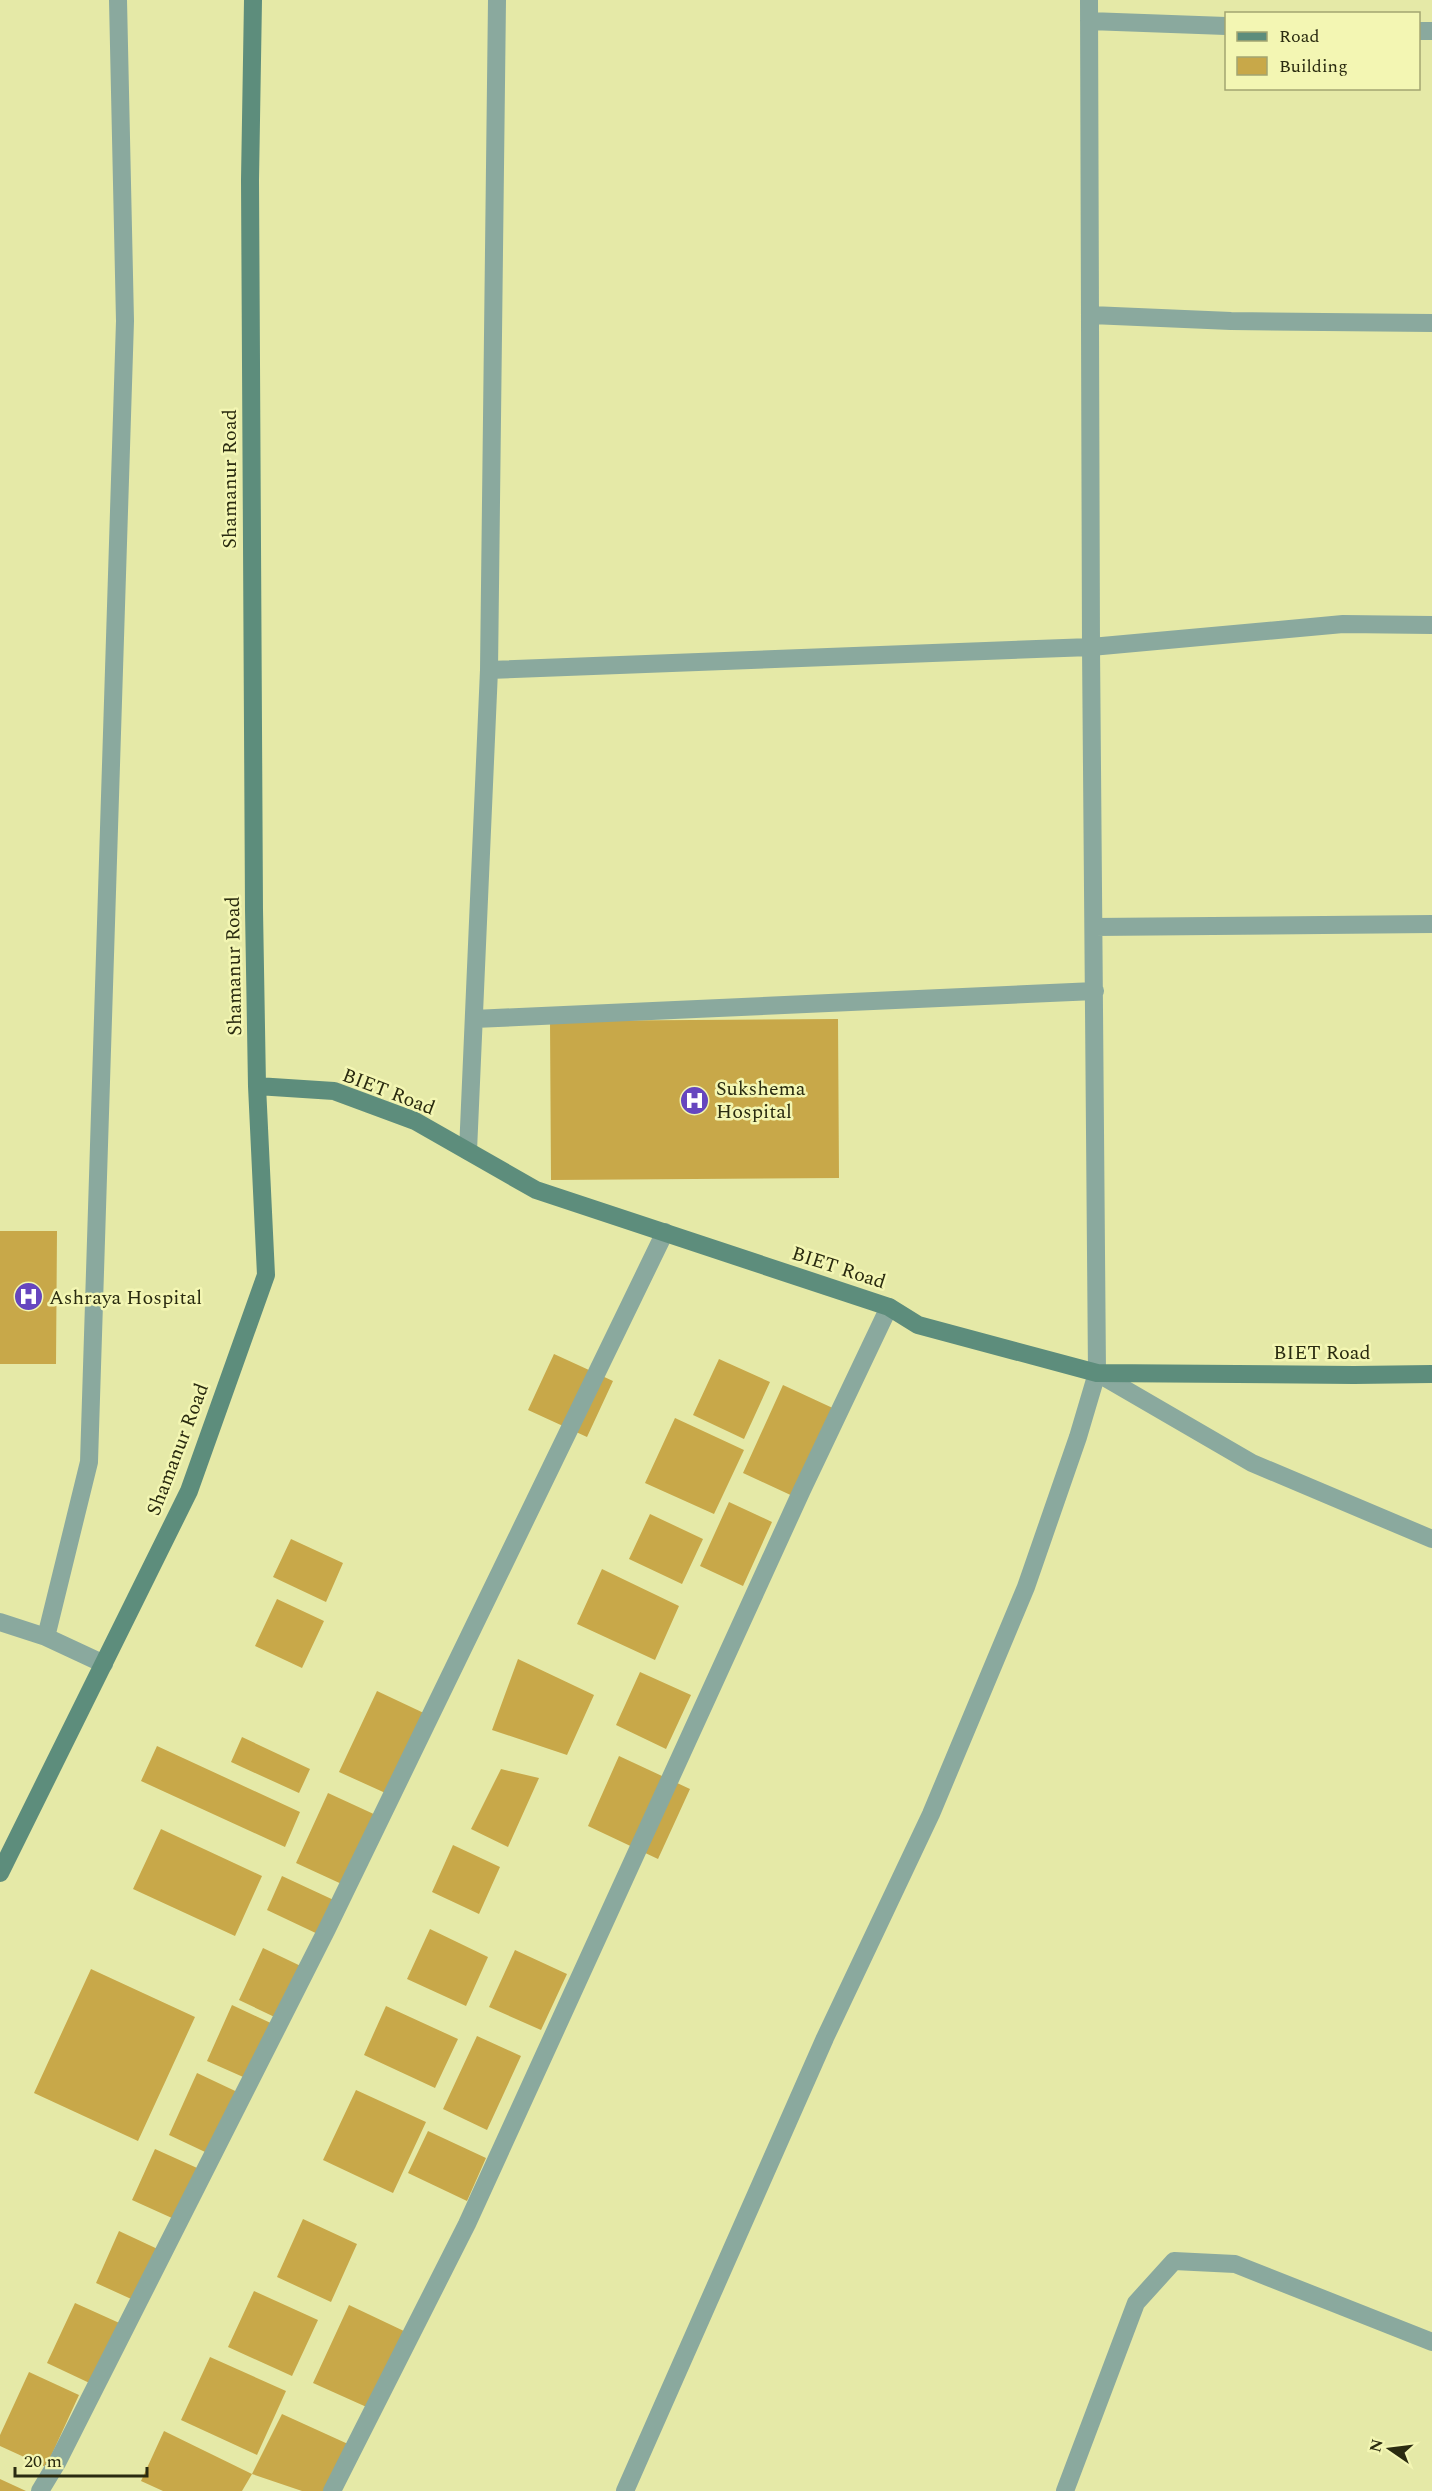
<svg xmlns="http://www.w3.org/2000/svg" width="1432" height="2491" viewBox="0 0 1432 2491" font-family="Spectral,serif">
<style>
.building{fill:#c8a849}
.lines{fill:none;stroke-linecap:round;stroke-linejoin:round}
.street{stroke:#8aa99e;stroke-width:18}
.secondary{stroke:#5d8d7c;stroke-width:18}
.labels{text-anchor:middle;stroke-width:5;stroke-linejoin:round;paint-order:stroke}
.street-label{font-size:20px;fill:#2a2b10;stroke:#f3f6b3}
.poi-label{font-size:20px;fill:#2a2b10;stroke:#f3f6b3;text-anchor:start}
</style>
<rect width="100%" height="100%" fill="#e5e9a7"/>
<!-- building -->
<path class="building" d="M838 1019 839 1178 551 1180 550 1021Z
M0 1231H57L56 1364H0Z
M554 1354 613 1381 587 1437 528 1410Z
M719 1359 770 1382 744 1439 693 1415Z
M783 1385 837 1410 797 1498 743 1473Z
M675 1418 744 1450 714 1514 645 1483Z
M729 1502 772 1522 743 1586 700 1566Z
M650 1514 703 1539 682 1584 629 1559Z
M291 1539 343 1563 326 1602 273 1577Z
M602 1569 679 1606 655 1660 577 1624Z
M277 1599 324 1621 302 1668 255 1646Z
M518 1659 594 1695 567 1755 492 1730Z
M640 1672 691 1695 666 1749 616 1725Z
M377 1691 428 1715 392 1796 339 1772Z
M242 1737 310 1769 299 1793 231 1762Z
M157 1746 300 1812 285 1847 141 1781Z
M619 1756 690 1789 658 1859 588 1826Z
M501 1769 539 1778 508 1847 471 1829Z
M328 1793 378 1816 346 1886 296 1863Z
M161 1829 262 1876 235 1936 133 1889Z
M453 1845 500 1867 479 1914 432 1892Z
M282 1876 338 1902 322 1936 267 1910Z
M430 1929 488 1957 466 2006 407 1979Z
M263 1948 307 1969 283 2021 239 2000Z
M515 1950 567 1974 541 2030 489 2007Z
M91 1969 195 2017 138 2141 34 2093Z
M232 2005 275 2025 250 2080 207 2061Z
M386 2006 458 2039 435 2088 364 2055Z
M477 2036 521 2056 487 2130 443 2109Z
M197 2073 248 2097 220 2159 169 2135Z
M356 2090 426 2122 393 2193 323 2160Z
M428 2131 486 2158 467 2201 408 2173Z
M155 2149 206 2172 183 2223 132 2200Z
M303 2219 357 2244 331 2302 277 2277Z
M119 2231 164 2252 140 2303 96 2283Z
M254 2291 318 2320 292 2376 228 2347Z
M75 2303 126 2326 98 2387 47 2363Z
M349 2305 406 2332 371 2409 313 2383Z
M210 2357 286 2391 257 2455 181 2420Z
M29 2372 79 2395 46 2467 0 2446V2435Z
M282 2414 348 2444 324 2491H302L252 2474Z
M164 2431 252 2474 242 2491H163L141 2481Z
M0 2479 26 2491H0Z"/>
<g class="lines">
<!-- street -->
<path class="street" d="M1089 21 1226 26
M1418 31H1432
M1091 315 1231 321 1432 323
M489 670 1091 647 1343 624 1432 625
M1094 927 1432 924
M474 1019 1095 991
M468 1151 489 670 497 0
M1097 1373 1252 1463 1432 1539
M0 1622 46 1637 104 1664
M46 1637 89 1462 125 321 118 0
M40 2491 58 2461 327 1929 665 1232
M332 2491 467 2224 802 1490 889 1307
M625 2491 825 2038 931 1814 1026 1587 1078 1437 1097 1373 1091 647 1089 0
M1065 2491 1136 2303 1174 2261 1235 2264 1432 2342"/>
<!-- secondary -->
<path class="secondary" d="M257 1086 334 1091 415 1121 536 1190 889 1307 918 1325 1097 1373 1354 1375 1432 1374
M0 1873 189 1491 266 1275 257 1086 254 910 250 180 253 0"/>
</g>
<!-- icons -->
<defs>
<symbol id="hospital-disc" viewBox="-11 -11 22 22"><circle r="9.5" fill="#6646bf" stroke="#f3f6b3"/><path d="M-5-5h3v3.5h4V-5h3V5h-3V1.5h-4V5h-3Z" fill="#fff"/></symbol>
</defs>
<g fill-rule="evenodd">
<use href="#hospital-disc" x="678" y="1084" width="33" height="33"/>
<use href="#hospital-disc" x="12" y="1280" width="33" height="33"/>
</g>
<g class="labels">
<!-- street labels -->
<g class="street-label">
<text transform="translate(229 479) rotate(-90)" y="7">Shamanur Road</text>
<text transform="translate(233 966) rotate(-91)" y="7">Shamanur Road</text>
<text transform="translate(389 1091) rotate(21)" y="7">BIET Road</text>
<text transform="translate(839 1267) rotate(18)" y="7">BIET Road</text>
<text x="1322" y="1359">BIET Road</text>
<text transform="translate(177 1449) rotate(-69)" y="7">Shamanur Road</text>
</g>
<!-- poi labels -->
<g class="poi-label">
<text x="716" y="1095">Sukshema<tspan x="716" dy="23">Hospital</tspan></text>
<text x="49" y="1304">Ashraya Hospital</text>
</g>
</g>
<!-- legend -->
<rect x="1225" y="12" width="195" height="78" fill="#f3f6b3" stroke="#a3a572" stroke-width="1.5"/>
<rect x="1237" y="32" width="30" height="9" fill="#5d8d7c" stroke="#a3a572" stroke-width="1.5"/>
<text x="1279" y="42" font-size="18" fill="#2a2b10">Road</text>
<rect x="1237" y="57" width="30" height="18" fill="#c8a849" stroke="#a3a572" stroke-width="1.5"/>
<text x="1279" y="72" font-size="18" fill="#2a2b10">Building</text>
<!-- north arrow -->
<g transform="translate(1390 2449) rotate(284)" stroke="#f3f6b3" stroke-width="4.5" paint-order="stroke">
<path d="M0-4.5L10 22L0 15L-10 22Z" fill="#2a2b10"/>
<text y="-9" font-size="16" font-weight="bold" text-anchor="middle" fill="#2a2b10">N</text>
</g>
<!-- scale -->
<path d="M15 2467v9h132v-9" fill="none" stroke="#2a2b10" stroke-width="3"/>
<text x="24" y="2467" font-size="18" fill="#2a2b10" stroke="#f3f6b3" stroke-width="4.5" paint-order="stroke">20 m</text>
</svg>
